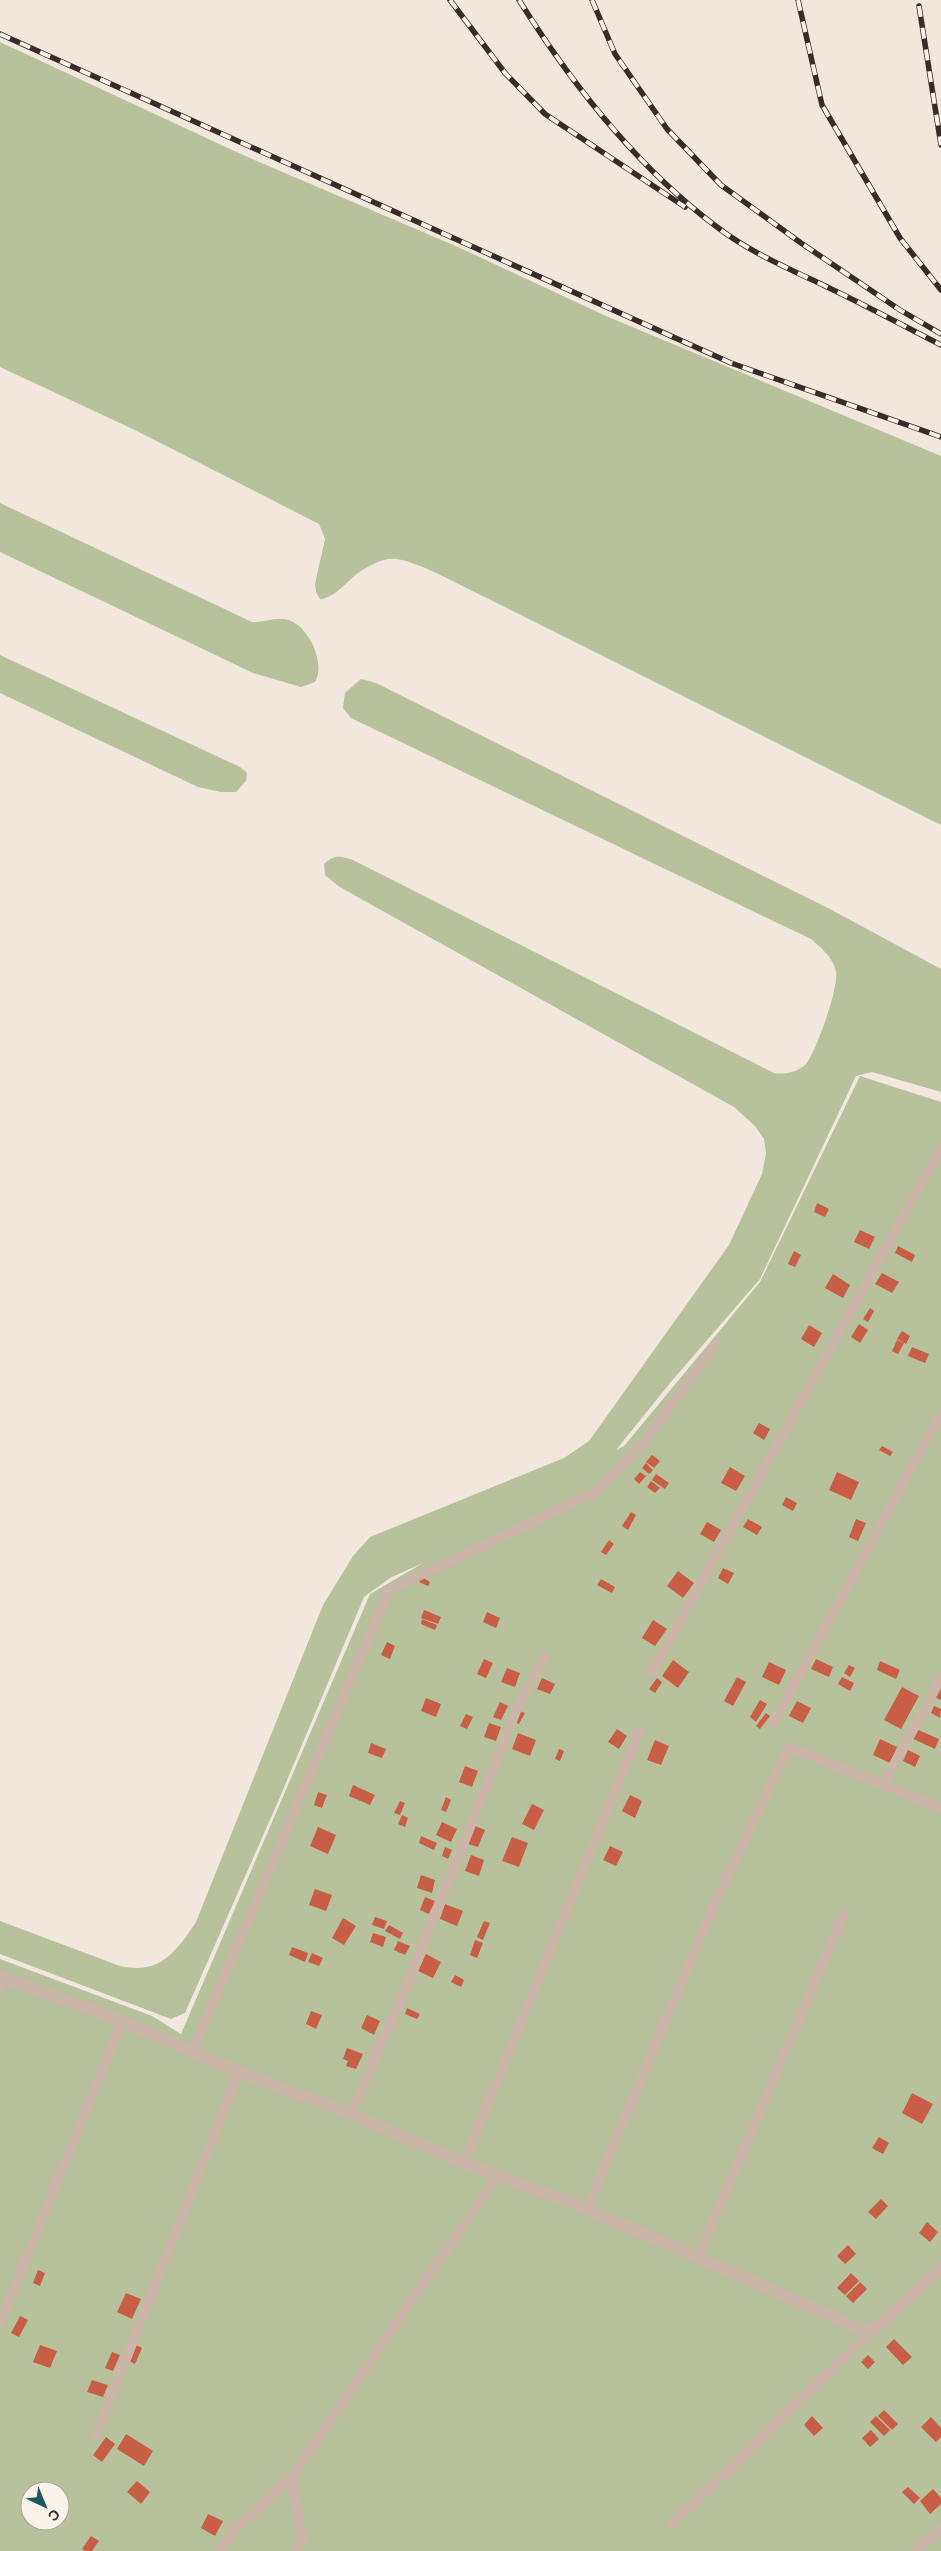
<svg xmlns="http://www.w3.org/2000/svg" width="941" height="2551" viewBox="0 0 941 2551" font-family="Arial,sans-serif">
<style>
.green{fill:#b7c29c;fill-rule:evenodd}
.building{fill:#c75e45}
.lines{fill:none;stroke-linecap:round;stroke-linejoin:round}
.service{stroke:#cbb6a8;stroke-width:10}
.minor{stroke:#cbb6a8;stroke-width:12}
.rail-casing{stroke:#372c28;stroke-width:5.5}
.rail{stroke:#faf1e8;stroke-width:4;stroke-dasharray:11;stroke-linecap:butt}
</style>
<rect width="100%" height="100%" fill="#f2e7dc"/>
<!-- green -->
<path class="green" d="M0 42 243 155 458 247 606 316 941 456V825L487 598C463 587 422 563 397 559 384 557 368 566 358 573 346 582 335 598 320 599L316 592 315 584 325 539 319 524 137 431 0 367Z
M0 503 252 622C262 623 272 618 282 619 306 619 327 662 315 682L301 687 253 673 0 552Z
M0 655 240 767 247 773 246 781 236 792H221L198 787 0 693Z
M361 679 376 683 830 909 941 969V1092L872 1072 856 1076 760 1279 670 1383 616 1450 624 1446 760 1282 860 1076 941 1102V2551H0V1959L152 2016 181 2034 370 1594 423 1563 390 1578 364 1597 280 1797 185 2013 171 2019 0 1954V1921L120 1966C160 1975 176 1952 196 1922L323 1605 353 1556 370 1537 564 1458 589 1441 729 1245 762 1174 766 1153 764 1139 755 1126 734 1107 338 886 325 875 324 864C334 854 340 856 353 860L774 1073C784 1075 798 1072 806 1064 816 1052 839 987 836 972 834 958 821 948 811 939L351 718 343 708 345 693ZM30 2491H60V2521H30Z"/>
<!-- building -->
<path class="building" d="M817 1203 829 1209 825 1217 814 1212Z
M860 1230 875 1237 869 1249 854 1242Z
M898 1246 915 1255 912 1262 895 1253Z
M794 1251 801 1255 795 1267 788 1264Z
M882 1273 899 1282 892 1293 875 1284Z
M833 1274 850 1285 843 1298 825 1288Z
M870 1308 874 1311 868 1322 863 1319Z
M859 1324 868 1330 860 1343 851 1337Z
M809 1325 822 1333 814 1347 801 1339Z
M902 1331 910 1336 906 1344 897 1339Z
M897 1340 904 1343 898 1354 892 1351Z
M912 1347 929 1354 925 1363 908 1356Z
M759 1423 770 1429 764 1440 753 1433Z
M882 1446 893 1452 890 1456 879 1450Z
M652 1455 660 1461 654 1468 646 1462Z
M646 1463 653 1470 649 1474 642 1468Z
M730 1467 745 1476 736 1491 721 1483Z
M640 1472 646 1476 639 1484 634 1479Z
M837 1472 859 1482 851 1500 829 1490Z
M656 1474 669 1483 665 1489 652 1480Z
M651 1481 660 1488 655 1493 647 1487Z
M786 1497 797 1503 793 1511 782 1505Z
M631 1512 636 1515 628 1530 622 1526Z
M748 1519 762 1527 757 1535 743 1527Z
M856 1519 866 1523 858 1541 849 1537Z
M707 1522 721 1530 714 1542 700 1534Z
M609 1540 614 1544 606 1555 601 1552Z
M723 1568 734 1573 728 1584 718 1578Z
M678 1571 694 1583 683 1598 667 1586Z
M422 1577 430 1582 428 1586 419 1582Z
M601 1579 615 1587 612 1593 597 1585Z
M424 1610 441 1617 438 1624 421 1618Z
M487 1612 500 1618 496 1628 483 1622Z
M422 1619 437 1625 435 1630 421 1624Z
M653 1620 667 1629 655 1646 642 1638Z
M387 1642 395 1646 390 1659 381 1655Z
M484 1659 493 1663 486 1678 477 1674Z
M816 1659 833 1667 829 1677 811 1669Z
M673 1660 689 1672 678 1688 662 1676Z
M880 1661 900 1670 896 1679 877 1670Z
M769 1662 786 1670 779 1685 762 1677Z
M849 1665 855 1668 850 1677 844 1673Z
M507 1668 520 1673 515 1687 501 1682Z
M737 1677 746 1682 733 1706 724 1701Z
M842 1677 854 1683 850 1691 838 1684Z
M542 1678 555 1684 550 1694 537 1689Z
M657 1678 662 1682 655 1693 649 1689Z
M941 1685V1700L934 1697Z
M902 1687 919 1696 901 1729 884 1720Z
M426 1698 441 1704 436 1717 421 1711Z
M760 1700 767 1704 756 1722 750 1717Z
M797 1701 811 1708 803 1723 789 1716Z
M500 1702 508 1706 501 1720 493 1717Z
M934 1706 941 1709 940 1718 931 1713Z
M520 1711 525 1713 519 1724 515 1722Z
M766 1713 770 1716 760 1729 756 1726Z
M466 1714 473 1717 467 1729 460 1726Z
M489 1723 501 1727 496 1741 484 1737Z
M617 1729 627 1736 619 1749 608 1742Z
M916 1729 939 1739 935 1749 911 1738Z
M518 1733 536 1740 530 1756 512 1749Z
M880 1739 897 1747 890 1763 873 1755Z
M655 1740 669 1746 661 1765 647 1760Z
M371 1743 386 1749 382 1758 368 1753Z
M559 1749 564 1751 560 1761 555 1759Z
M908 1750 920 1756 915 1767 903 1761Z
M465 1766 478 1771 472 1787 459 1782Z
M353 1785 375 1795 370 1805 349 1796Z
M318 1792 327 1795 322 1808 314 1805Z
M630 1795 642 1801 635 1818 622 1811Z
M446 1797 451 1800 446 1812 441 1810Z
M400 1801 405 1803 400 1815 394 1813Z
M532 1804 544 1810 534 1830 522 1824Z
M402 1815 408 1818 405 1827 398 1824Z
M442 1822 457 1829 451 1842 436 1835Z
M475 1826 485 1830 478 1847 468 1844Z
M318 1827 336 1835 328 1854 310 1846Z
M421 1836 437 1843 434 1850 419 1843Z
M512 1837 528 1843 519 1867 502 1861Z
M610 1846 623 1852 616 1866 603 1860Z
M445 1847 452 1850 448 1859 442 1856Z
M471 1855 484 1860 479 1876 465 1871Z
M421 1875 435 1880 432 1893 417 1888Z
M315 1889 332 1895 326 1911 309 1905Z
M425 1897 435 1901 429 1914 420 1910Z
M445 1904 463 1911 457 1926 440 1919Z
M375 1917 387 1921 384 1929 372 1925Z
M343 1918 356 1926 344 1945 332 1938Z
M484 1921 490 1923 483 1940 477 1937Z
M389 1925 403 1933 400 1939 385 1931Z
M373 1933 386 1937 383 1947 370 1942Z
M475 1940 483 1943 477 1958 470 1955Z
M398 1941 410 1946 405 1955 394 1950Z
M292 1947 308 1953 305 1962 289 1955Z
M312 1953 323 1958 319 1966 308 1962Z
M426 1954 441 1962 433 1978 418 1971Z
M455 1975 464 1980 461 1987 451 1982Z
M407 2008 420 2014 417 2019 405 2014Z
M311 2011 322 2015 316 2029 306 2024Z
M367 2015 380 2021 374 2035 361 2028Z
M347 2048 363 2054 356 2069 346 2066 348 2061 343 2059Z
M912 2093 933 2104 922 2124 902 2113Z
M879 2137 889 2143 883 2154 872 2148Z
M881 2199 888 2206 876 2219 868 2212Z
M927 2222 938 2232 930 2242 919 2233Z
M848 2245 856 2254 845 2264 837 2256Z
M38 2270 45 2273 40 2286 33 2283Z
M851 2273 859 2281 845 2295 837 2288Z
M860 2282 867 2289 853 2303 846 2296Z
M126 2293 141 2299 132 2319 117 2312Z
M20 2316 28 2320 19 2337 11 2333Z
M894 2339 912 2357 903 2365 886 2347Z
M40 2345 57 2351 50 2368 33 2362Z
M136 2345 142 2348 135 2364 129 2361Z
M112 2352 120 2355 113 2371 105 2368Z
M868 2355 875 2362 868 2369 861 2362Z
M92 2380 108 2385 103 2397 87 2392Z
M884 2410 898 2424 892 2430 878 2416Z
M812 2416 823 2428 814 2436 804 2425Z
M876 2416 890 2430 884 2436 870 2422Z
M931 2417 941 2428V2437L936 2442 921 2427Z
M871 2430 879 2439 870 2447 862 2438Z
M126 2434 153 2451 144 2466 117 2449Z
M106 2437 115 2444 102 2462 93 2455Z
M137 2481 150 2492 141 2504 127 2492Z
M908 2487 920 2498 914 2504 902 2492Z
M933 2489 941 2498V2504L930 2514 920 2501Z
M208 2514 223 2521 215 2536 201 2528Z
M91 2536 99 2541 92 2551H85L82 2549Z"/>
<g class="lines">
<!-- service -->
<path class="service" d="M652 1672 941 1148
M774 1723 941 1413
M883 1785 941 1678
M0 1988 4 1978
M193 2050 389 1590 594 1493 642 1445 716 1344
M351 2114 411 1976 516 1711 545 1657
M464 2163 640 1730
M587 2209 716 1900 789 1747 941 1808
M698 2257 844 1914
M0 2324 122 2021
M96 2435 239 2072
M672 2524 870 2333
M220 2551 235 2529 291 2478
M295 2551 303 2539 291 2478 498 2175
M916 2551 941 2529"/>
<!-- minor -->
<path class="minor" d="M0 1976 122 2021 239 2072 351 2114 464 2163 587 2209 870 2333 941 2268"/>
<defs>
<path id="rail" d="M450 0 505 73 545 114 685 207
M519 0C571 83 638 168 717 227 748 251 787 268 823 285 863 304 902 325 941 345
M592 0 615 54 667 129 721 185 801 243 900 310 941 334
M798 0 822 105 900 238 941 290
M919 6 941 145
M0 34 731 363 941 437"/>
</defs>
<!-- rail casing -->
<use href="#rail" class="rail-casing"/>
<!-- rail -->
<use href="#rail" class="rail"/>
</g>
<!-- north arrow -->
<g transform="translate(45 2506) rotate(136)"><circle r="24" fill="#faf1e8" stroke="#aca29b"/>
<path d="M0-4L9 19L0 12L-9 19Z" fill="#1d5959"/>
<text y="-8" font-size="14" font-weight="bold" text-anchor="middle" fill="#372c28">С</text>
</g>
</svg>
